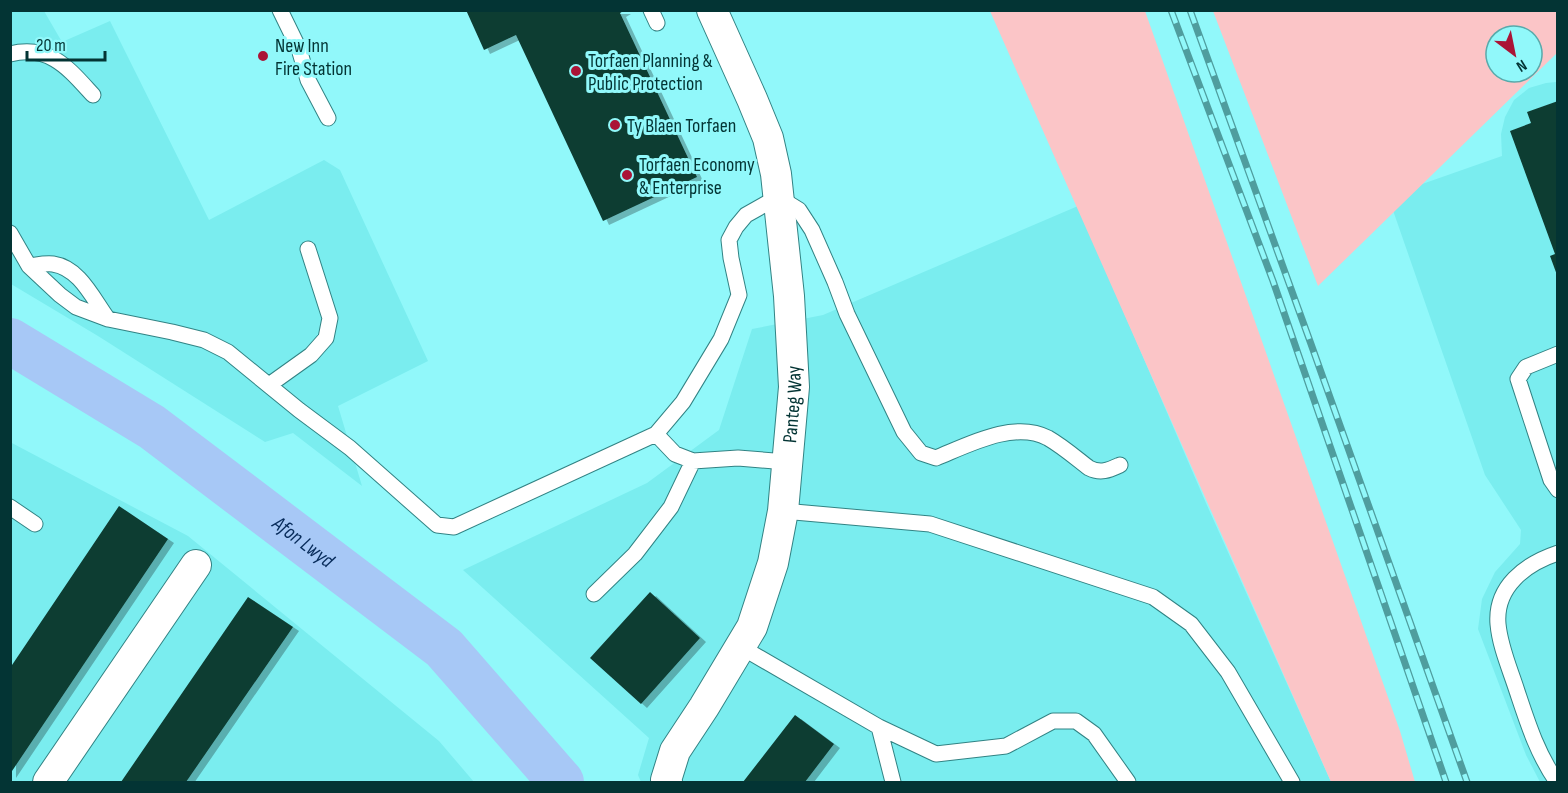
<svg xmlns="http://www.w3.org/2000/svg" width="1568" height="793" viewBox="0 0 1568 793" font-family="'Sofia Sans Condensed',sans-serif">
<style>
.built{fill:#7aedef}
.green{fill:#fbc5c7;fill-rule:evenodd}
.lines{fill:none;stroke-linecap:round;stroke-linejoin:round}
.river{stroke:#a7c8f6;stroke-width:46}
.building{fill:#113c33;filter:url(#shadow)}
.service-casing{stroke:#328384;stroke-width:17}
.minor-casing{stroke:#328384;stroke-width:32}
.service{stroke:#fff;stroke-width:15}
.minor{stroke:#fff;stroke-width:30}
.rail-casing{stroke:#4f9d9e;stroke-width:7}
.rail{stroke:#91f8fa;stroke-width:4.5;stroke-dasharray:14;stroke-linecap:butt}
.poi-dot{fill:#aa1436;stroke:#91f8fa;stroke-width:2}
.labels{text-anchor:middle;stroke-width:6;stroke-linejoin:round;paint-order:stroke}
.poi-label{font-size:20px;fill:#033434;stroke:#91f8fa;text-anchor:start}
.street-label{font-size:20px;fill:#033434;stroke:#91f8fa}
.water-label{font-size:21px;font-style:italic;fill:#072b5a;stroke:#91f8fa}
</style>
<defs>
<filter id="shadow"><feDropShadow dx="6" dy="4" stdDeviation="0" flood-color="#0004"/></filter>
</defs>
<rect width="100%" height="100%" fill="#91f8fa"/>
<!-- built -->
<path class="built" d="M11 11H44L62 42 110 21 209 220 324 160 340 170 428 361 338 406 362 486 293 433 265 442 98 336 11 284Z
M1556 82 1557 84V782H1540L1526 755 1478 629 1482 599 1495 572 1520 544 1521 530 1485 475 1388 196 1502 156 1501 134 1505 117 1514 100 1529 88 1546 83Z
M1078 206 1206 503 1331 782H641L638 775 649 738 463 570 647 483 719 430 752 329 823 315Z
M10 442 188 536 439 741 474 782H11Z"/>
<!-- green -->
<path class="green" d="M990 11H1145L1400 731 1415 782H1331Z
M1213 11H1557V53L1318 286ZM1496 36H1532V72H1496Z"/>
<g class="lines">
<!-- river -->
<path class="river" id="s1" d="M10 341 152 427 444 648 561 782"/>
</g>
<!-- building -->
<path class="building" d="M466 10H625L620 13 697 177 603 221 516 35 484 50Z
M1558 101V275H1557L1550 256 1555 254 1510 131 1531 123 1527 112Z
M119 506 168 539 10 774V668Z
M650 592 700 638 641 704 590 658Z
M248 597 293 627 186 782H121Z
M795 715 834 744 805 782H743Z"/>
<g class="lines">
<defs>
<path id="service" d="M280 10 299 49 308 80 328 118
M651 10 657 23
M10 54C50 44 69 69 93 95
M10 233 29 266 60 295 76 307 108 319 172 332 204 340 228 352 299 410 350 448 437 525 454 527 656 434 683 402 721 339 739 295 731 258 729 240 736 227 746 215 778 197 799 210 812 230 835 282 847 314 904 432 921 453 936 458C968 445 1014 420 1048 438 1062 446 1076 458 1089 468 1101 474 1109 470 1120 465
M29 266C37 265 45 263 53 264 80 268 93 299 108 319
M1558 354 1526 367 1518 379 1551 480 1558 490
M269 385 311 355 326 338 330 318 308 249
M656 434 675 454 693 461 738 458 787 462
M10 507 35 524
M783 511 930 524 1153 597 1191 624 1228 672 1292 782
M594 594 635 554 671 507 693 461
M741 647 879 727 936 754 1006 746 1053 721H1076L1094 734 1128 782
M879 727 893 782
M1557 782C1537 753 1528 724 1517 691 1510 669 1500 647 1498 624 1495 587 1525 564 1558 553"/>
<g id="minor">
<path d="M48 782 196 565"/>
<path id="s2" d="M667 782 666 780 675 751 704 707 752 627 773 563 783 511 794 387 789 296 776 174 768 138 752 99 712 10"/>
</g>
</defs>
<!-- service casing -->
<use href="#service" class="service-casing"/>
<!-- minor casing -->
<use href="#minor" class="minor-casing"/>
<!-- service -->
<use href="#service" class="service"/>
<!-- minor -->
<use href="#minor" class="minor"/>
<defs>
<path id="rail" d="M1171 10 1273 281 1446 782
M1190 10 1311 344 1467 782"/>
</defs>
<!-- rail casing -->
<use href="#rail" class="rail-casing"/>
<!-- rail -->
<use href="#rail" class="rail"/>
</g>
<!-- markers -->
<g class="poi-dot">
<circle cx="263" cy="56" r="6"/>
<circle cx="576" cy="71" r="6"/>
<circle cx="615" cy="125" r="6"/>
<circle cx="627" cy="175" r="6"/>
</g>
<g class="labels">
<!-- poi labels -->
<g class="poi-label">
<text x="275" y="52">New Inn<tspan x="275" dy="23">Fire Station</tspan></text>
<text x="588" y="67">Torfaen Planning &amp;<tspan x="588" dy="23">Public Protection</tspan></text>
<text x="627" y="132">Ty Blaen Torfaen</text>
<text x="639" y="171">Torfaen Economy<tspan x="639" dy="23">&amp; Enterprise</tspan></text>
</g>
<!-- street labels -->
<g class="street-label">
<text dy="7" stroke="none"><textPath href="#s2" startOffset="406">Panteg Way</textPath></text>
</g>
<!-- water labels -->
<g class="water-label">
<text dy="7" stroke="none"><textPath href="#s1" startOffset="356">Afon Lwyd</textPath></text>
</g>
</g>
<!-- border -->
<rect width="1568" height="793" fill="none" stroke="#033434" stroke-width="24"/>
<!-- north arrow -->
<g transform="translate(1514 54) rotate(148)"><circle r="28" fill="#91f8fa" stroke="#58aaab" stroke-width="1.5"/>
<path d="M0-4.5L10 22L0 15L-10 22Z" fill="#aa1436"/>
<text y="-9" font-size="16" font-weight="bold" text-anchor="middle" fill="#033434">N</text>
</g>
<!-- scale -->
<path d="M27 51v9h78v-9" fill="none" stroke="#033434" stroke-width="3"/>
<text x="36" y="51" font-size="18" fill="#033434" stroke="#91f8fa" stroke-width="4.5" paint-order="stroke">20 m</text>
</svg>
